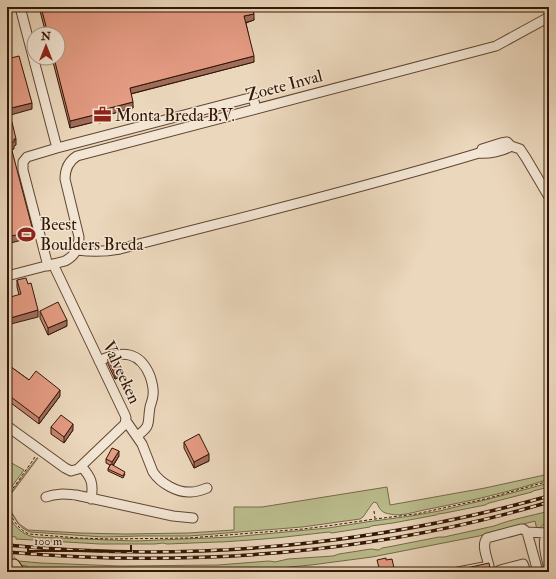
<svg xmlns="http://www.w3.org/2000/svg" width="556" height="579" viewBox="0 0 556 579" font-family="'IM FELL Double Pica',serif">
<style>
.green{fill:#bbbd8e;stroke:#776a49}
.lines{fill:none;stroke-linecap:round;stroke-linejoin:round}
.major-tunnel{stroke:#c6b097;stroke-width:11;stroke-dasharray:11 5.5;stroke-linecap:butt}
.minor-casing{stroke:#614632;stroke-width:11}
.major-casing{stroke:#331604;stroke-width:13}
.path{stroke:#331604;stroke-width:1;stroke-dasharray:3 2;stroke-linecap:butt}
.minor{stroke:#f2e5d3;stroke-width:9}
.major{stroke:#ebd7bc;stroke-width:11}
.rail-casing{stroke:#331604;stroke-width:3.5}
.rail{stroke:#f2e5d3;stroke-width:2;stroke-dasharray:6;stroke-linecap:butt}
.wall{fill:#c48571;stroke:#331604}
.shaded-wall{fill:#a06c5c;stroke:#331604}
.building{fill:#e49b83;stroke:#331604}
.labels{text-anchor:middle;stroke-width:3;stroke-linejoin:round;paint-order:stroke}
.street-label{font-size:17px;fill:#331604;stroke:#f2e5d3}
.poi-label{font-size:17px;fill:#331604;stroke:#f2e5d3;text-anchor:start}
</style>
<rect width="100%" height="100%" fill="#ebd7bc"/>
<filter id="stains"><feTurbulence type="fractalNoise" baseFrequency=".005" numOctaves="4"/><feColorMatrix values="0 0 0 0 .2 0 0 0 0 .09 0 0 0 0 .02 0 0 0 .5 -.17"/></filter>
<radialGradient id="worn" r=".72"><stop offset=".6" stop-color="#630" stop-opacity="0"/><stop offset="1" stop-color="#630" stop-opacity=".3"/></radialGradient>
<!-- green -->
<path class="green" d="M37 458H38L11 494 10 510 19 524 28 530 80 533 124 534 188 533 234 530V507H262L387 487 390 505 485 488 549 474V479C510 492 470 501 429 509 417 511 402 517 390 514 382 513 380 510 377 503L374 502 372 504 363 517 360 519 302 527 189 536H141L103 537 30 532C22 529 18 524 14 517 10 512 8 506 9 499 10 491 31 466 37 458Z
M8 461 24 470 7 493V462Z
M549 483V487L533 491 532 492 489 503 485 505 445 513 438 514 436 515 393 523 371 526 370 527 332 533 329 532 276 538H274L264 539 222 542H218L167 544 163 543 155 544H100L16 539V537L8 536 7 535V512C12 524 21 535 35 537L135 541 232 537 328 528 366 522 411 516 439 511 489 499Z
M549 511V520L537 530 535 521 479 536 372 557 311 565 237 572H31L27 566 7 564V560L41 563 120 566 218 565 269 561 275 562 288 559 333 556 339 554 371 549 379 550 382 548 388 547 439 537H444L494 526C512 519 531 516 549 511Z"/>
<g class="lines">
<!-- major-tunnel -->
<path class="major-tunnel" d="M7 554 14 565"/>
<defs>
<path id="minor" d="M20 7 57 148
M482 149 501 143 507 142 511 146
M77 250C91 252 105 252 120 249 239 218 360 189 479 153 488 154 504 151 511 146L520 149 526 158 549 197
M48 266 23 170V162L27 157 57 148 253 97 256 109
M7 276 65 261C75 256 79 248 79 237L65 179C65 169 69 161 77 156L496 46 549 17
M99 361C122 350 140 351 150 376 152 382 154 388 153 395 153 399 151 403 150 407 147 424 152 425 137 436
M126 421 142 444 153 472C161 484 178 493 191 492 197 492 202 490 207 488
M7 426 65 468 71 471 78 469 125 424 126 418 125 415 53 264
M81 466C91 477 94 483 91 499
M46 497C56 493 65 494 76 495L173 516 193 518
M548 530C541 542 546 556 549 569
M527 532 538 572
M458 572 489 566C487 557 481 545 487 538L521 529H523L527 532 546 533
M500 572V570L523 564 526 572"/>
<path id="major" d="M14 565 19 572
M7 571 8 572"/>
</defs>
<!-- minor casing -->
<use href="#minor" class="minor-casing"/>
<!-- major casing -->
<use href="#major" class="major-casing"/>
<!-- path -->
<path class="path" d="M35 457C30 465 24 472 19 480 8 495 2 502 13 519 17 526 22 531 29 534L78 538 110 539 189 538 303 529 327 526 375 519 416 514 489 498 549 481
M374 511 375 518"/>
<!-- minor -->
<use href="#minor" class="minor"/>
<!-- major -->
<use href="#major" class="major"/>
<defs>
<path id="rail" d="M7 545C189 563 373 545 549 496
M7 552C188 568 375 554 549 502"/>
</defs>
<!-- rail casing -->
<use href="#rail" class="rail-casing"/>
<!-- rail -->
<use href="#rail" class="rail"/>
</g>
<!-- wall -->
<path class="wall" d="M39 7H252L254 20 246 23 254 62 131 94 133 108 107 115V121L99 123 98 121 70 128 52 58H58V34H46Z
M17 280 38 317 19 295 17 287Z
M40 311 67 326 48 335 40 318Z
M108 359 120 377 115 379 108 364Z
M7 364 29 380 60 396 39 424 7 400Z
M51 427 73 430 64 443 51 434Z
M184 442 209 461 194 468 184 448Z
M119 456 113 466 125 474 123 478 108 471V469L110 465 106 463V459Z"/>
<!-- shaded-wall -->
<path class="shaded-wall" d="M254 14V20L244 23V16Z
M254 56V62L130 94V88Z
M133 102V108L107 115V121L99 123V117L106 109Z
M32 103V109L7 116V109Z
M98 114V121L70 128V121Z
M14 139H16V145L14 146V149L10 150V143Z
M33 231V237L7 244V237Z
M38 310V317L7 325V319Z
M67 320V326L48 335V328Z
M120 372V377L115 379V375Z
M60 390V396L39 424V418Z
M73 424V430L64 443V437Z
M119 451V456L112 467V462Z
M209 454V461L194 468V462Z
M394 568V572H388V569Z"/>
<!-- building -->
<path class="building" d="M41 7H252L254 14 244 16 254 56 130 88 133 102 106 109 107 114 99 117 98 114 70 121 54 58H58V34H48Z
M19 56 32 103 7 109V59Z
M7 120H9L10 123 12 122 16 139H14V142L10 143 33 231 7 237Z
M26 278 28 284 31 283 38 310 7 319V298L21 294 17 280Z
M58 302 67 320 48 328 40 311Z
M113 358 120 372 115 375 108 359Z
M7 364 29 380 36 371 60 390 39 418 7 394Z
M61 415 73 424 64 437 51 427Z
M199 434 209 454 194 462 184 442Z
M112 448 119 451 112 462 106 459Z
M111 464 125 472 123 476 108 469Z
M386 558V560L392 559 394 568 388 569 389 572H380L377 560Z
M489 563 491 572 499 570V572H448Z
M514 568 516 572H510L509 569Z"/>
<!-- icons -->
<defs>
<symbol id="office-bare" viewBox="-9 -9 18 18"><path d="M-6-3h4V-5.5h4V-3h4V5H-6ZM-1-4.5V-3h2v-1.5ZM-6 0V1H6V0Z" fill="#8f2418" stroke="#f2e5d3" stroke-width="2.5" paint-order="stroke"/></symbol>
<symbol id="stadium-bare" viewBox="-9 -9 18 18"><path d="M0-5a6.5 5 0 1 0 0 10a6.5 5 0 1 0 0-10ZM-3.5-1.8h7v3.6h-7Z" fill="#8f2418" stroke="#f2e5d3" stroke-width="2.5" paint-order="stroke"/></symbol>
</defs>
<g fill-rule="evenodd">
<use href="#office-bare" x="90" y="102" width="25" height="25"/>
<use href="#stadium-bare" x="14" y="222" width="25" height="25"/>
</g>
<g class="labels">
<!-- street labels -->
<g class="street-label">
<text transform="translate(284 85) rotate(-15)" y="6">Zoete Inval</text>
<text transform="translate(122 372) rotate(65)" y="6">Valveeken</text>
</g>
<!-- poi labels -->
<g class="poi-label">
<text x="115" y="121">Monta Breda B.V.</text>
<text x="40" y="230">Beest<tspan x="40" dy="20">Boulders Breda</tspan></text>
</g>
</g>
<!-- margin -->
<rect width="556" height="579" fill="none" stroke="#ebd7bc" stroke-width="24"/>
<rect x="8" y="8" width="540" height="563" fill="none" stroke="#331604" stroke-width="2"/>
<rect x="12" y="12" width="532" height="555" fill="none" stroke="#331604"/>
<!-- north arrow -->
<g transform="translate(46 46)"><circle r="19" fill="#f2e5d3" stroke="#a69280"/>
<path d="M0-3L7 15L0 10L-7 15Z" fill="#8f2418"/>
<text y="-6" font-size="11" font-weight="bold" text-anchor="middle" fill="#331604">N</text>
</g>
<!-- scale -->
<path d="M28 545v6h103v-6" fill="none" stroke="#331604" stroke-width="2"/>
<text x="34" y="545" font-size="12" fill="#331604" stroke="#f2e5d3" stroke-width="3" paint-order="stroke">100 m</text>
<rect width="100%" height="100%" filter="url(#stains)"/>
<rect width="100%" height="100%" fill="url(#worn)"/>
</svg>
